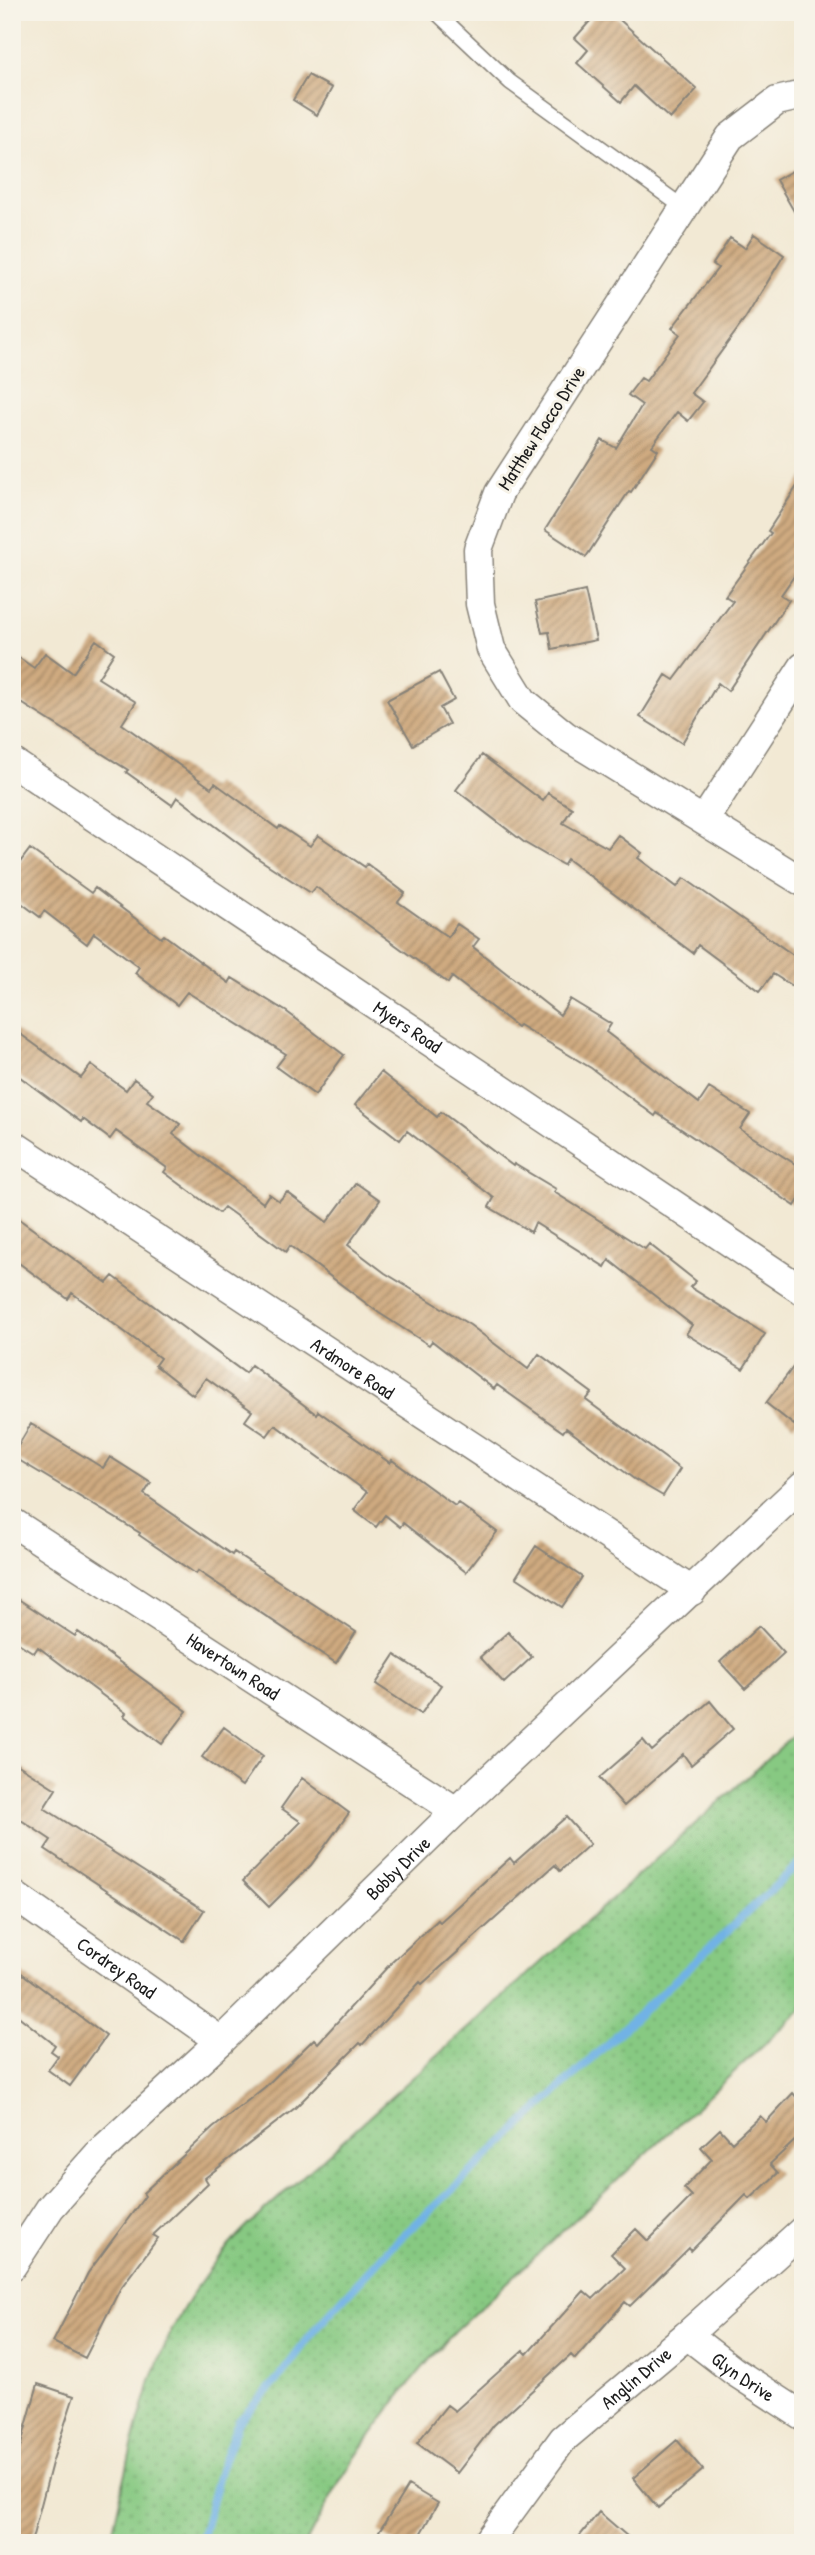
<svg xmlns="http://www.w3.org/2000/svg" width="815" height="2555" viewBox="0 0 815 2555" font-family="'Patrick Hand',sans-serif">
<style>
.green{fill:url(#green-dots);stroke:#52724f;stroke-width:2}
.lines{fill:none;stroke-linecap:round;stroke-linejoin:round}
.stream{stroke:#71b2e5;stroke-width:8}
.building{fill:url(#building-hatch)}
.service-casing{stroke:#878278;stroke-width:17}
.minor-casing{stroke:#878278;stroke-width:31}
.service{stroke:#fff;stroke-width:14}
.minor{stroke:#fff;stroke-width:28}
.labels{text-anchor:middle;stroke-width:6;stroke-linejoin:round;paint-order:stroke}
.street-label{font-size:19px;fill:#1c1c1c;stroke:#f7f3e8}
</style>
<defs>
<pattern id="green-dots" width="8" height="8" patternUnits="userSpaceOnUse" patternTransform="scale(1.75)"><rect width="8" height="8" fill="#87c982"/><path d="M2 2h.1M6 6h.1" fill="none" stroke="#74ac70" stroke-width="1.8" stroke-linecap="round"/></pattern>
<pattern id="building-hatch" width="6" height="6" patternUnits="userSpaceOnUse" patternTransform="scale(1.75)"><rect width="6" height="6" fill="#cfaa80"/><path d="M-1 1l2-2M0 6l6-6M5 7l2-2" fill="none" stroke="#a78a68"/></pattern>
</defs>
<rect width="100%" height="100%" fill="#f7f3e8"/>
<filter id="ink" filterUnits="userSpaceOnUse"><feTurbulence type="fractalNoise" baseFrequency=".0143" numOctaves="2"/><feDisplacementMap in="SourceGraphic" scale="14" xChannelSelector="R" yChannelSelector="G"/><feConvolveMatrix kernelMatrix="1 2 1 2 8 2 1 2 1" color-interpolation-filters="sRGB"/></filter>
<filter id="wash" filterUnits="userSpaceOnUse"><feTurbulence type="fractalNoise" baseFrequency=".00686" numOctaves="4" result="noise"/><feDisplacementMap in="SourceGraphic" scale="28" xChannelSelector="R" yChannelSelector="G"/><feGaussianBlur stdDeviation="1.57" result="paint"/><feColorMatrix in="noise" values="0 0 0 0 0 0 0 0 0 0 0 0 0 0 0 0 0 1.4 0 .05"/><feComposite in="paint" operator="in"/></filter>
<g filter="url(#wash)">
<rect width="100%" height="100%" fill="#f2e9d4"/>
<!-- green -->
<path class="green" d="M803 1727V2008L455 2331C396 2395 345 2465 306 2543H110C139 2416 154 2313 254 2220Z"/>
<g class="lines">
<!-- stream -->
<path class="stream" d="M200 2543 220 2470 238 2422 278 2379 317 2327 388 2250 803 1860"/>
</g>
<g id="blocks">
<!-- building -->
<path class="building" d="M598 12H611L697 89 670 119 634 86 621 102 577 63 588 50 575 38Z
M308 75 332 88 317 115 293 100Z
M803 165V227L776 180Z
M754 234 784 255 745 319 691 393 703 402 688 421 677 412 652 446 658 450 631 492 629 491 586 557 545 530 602 440 616 448 642 405 628 395 641 378 646 381 680 334 672 328 718 268 713 264 730 238 745 248Z
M803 477V563L781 595 789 600 728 691 718 683 682 743 640 717 666 675 674 680 733 601 725 596 771 533 768 531Z
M585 591 596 640 552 649 549 632 542 633 535 602Z
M96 640 114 653 98 678 136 702 122 724 211 788 215 783 278 829 280 826 310 846 318 835 365 867 367 864 405 893 398 902 448 937 457 924 479 939 473 947 560 1015 570 999 611 1024 606 1032 699 1103 709 1088 750 1114 740 1129 803 1169V1193L795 1206 657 1113 655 1116 591 1068 519 1025 517 1027 452 977 448 983 316 887 311 893 259 859 177 797 172 805 126 772 128 770 12 697V653L34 668 45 653 73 673Z
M439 672 454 700 440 708 449 724 413 745 387 700Z
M482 755 543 801 548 793 572 808 563 823 608 848 618 835 642 853 638 858 677 887 684 878 803 962V993L773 974 760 991 698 945 693 953 567 859 563 865 525 843 456 790Z
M30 849 91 893 95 888 161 938 164 935 229 983 232 978 287 1012 344 1055 315 1095 276 1067 286 1054 187 992 177 1005 135 973 139 967 94 933 87 944 44 911 40 917 12 896V873Z
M12 1028 81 1078 91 1065 126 1090 134 1079 153 1093 147 1101 180 1124 173 1134 263 1203 269 1194 279 1201 287 1192 327 1222 356 1183 380 1200 348 1245 385 1273 470 1325 528 1369 539 1354 592 1393 586 1400 680 1469 663 1496 634 1479 566 1428 563 1432 497 1385 494 1389 432 1341 429 1345 379 1313 290 1246 286 1252 224 1207 219 1213 164 1172 167 1168 116 1131 110 1139 83 1119 81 1122 12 1071Z
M381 1072 437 1117 441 1112 513 1166 514 1164 556 1189 554 1192 645 1249 649 1244 696 1281 690 1287 765 1334 743 1369 686 1334 692 1325 609 1260 605 1267 535 1223 531 1232 489 1207 494 1198 407 1131 400 1140 355 1105Z
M12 1214 107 1283 113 1276 245 1373 251 1365 316 1414 318 1411 390 1463 392 1460 455 1506 458 1503 497 1532 466 1572 403 1523 400 1527 385 1515 376 1527 354 1510 367 1492 275 1425 267 1436 245 1421 252 1411 206 1378 193 1395 155 1365 160 1358 72 1293 68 1299 12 1258Z
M803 1354V1414L794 1425 766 1403Z
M31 1424 103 1468 110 1457 151 1483 144 1494 232 1555 234 1552 356 1632 336 1663 198 1571 196 1574 139 1535 140 1533 12 1456Z
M536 1546 582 1577 562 1607 516 1577Z
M12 1595 75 1636 78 1632 187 1711 162 1744 124 1716 126 1713 38 1647 34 1653 12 1639Z
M759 1626 784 1653 745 1689 720 1662Z
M508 1632 532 1657 504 1683 480 1657Z
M395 1655 441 1685 421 1714 376 1684Z
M710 1701 733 1729 691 1765 683 1754 624 1806 599 1778 643 1740 652 1751Z
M224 1727 263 1756 242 1786 202 1757Z
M12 1761 56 1789 44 1808 204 1910 184 1941 45 1849 51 1840 12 1814Z
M302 1778 349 1813 311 1865 269 1907 243 1881 301 1822 281 1808Z
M566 1817 590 1844 560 1871 555 1865 422 1984 420 1982 362 2045 360 2043 295 2108 205 2178 208 2183 153 2235 158 2238 120 2289 85 2358 53 2342 88 2273 145 2196 143 2193 213 2128 265 2087 314 2039 318 2043 391 1963 438 1920 440 1922 510 1858 514 1863Z
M12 1966 106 2036 70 2086 48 2070 58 2056 51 2051 55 2045 12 2011Z
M793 2093 803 2105V2133L770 2164 778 2173 750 2199 746 2195 691 2251 689 2248 630 2306 625 2302 575 2359 571 2355 494 2425 457 2473 417 2443 447 2405 455 2411 523 2350 527 2354 584 2291 593 2299 625 2268 611 2254 636 2229 648 2241 692 2196 684 2188 712 2159 701 2147 720 2129 732 2142 760 2116 766 2122Z
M38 2384 74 2396 52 2463 31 2543H12V2476Z
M677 2440 703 2470 658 2508 633 2478Z
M408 2485 438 2503 415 2543H397L379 2532Z
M599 2512 635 2543H574Z"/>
</g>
</g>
<g filter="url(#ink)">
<use href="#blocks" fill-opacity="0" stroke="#878278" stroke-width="2"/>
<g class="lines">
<defs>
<path id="service" d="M436 12 510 82 684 208"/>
<g id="minor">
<path d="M803 95 777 101 730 137 499 493 478 549 480 604 491 649 523 701 566 736 803 882"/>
<path id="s1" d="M12 762 803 1291"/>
<path d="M704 820 803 667"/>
<path id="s2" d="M12 1144 692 1591"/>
<path id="s3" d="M12 1522 456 1811"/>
<path id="s4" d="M12 1894 221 2041"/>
<path id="s5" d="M12 2266 50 2208 100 2152 221 2041 456 1811 803 1485"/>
<path id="s6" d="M687 2335 735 2372 803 2416"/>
<path id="s7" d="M487 2543 563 2439 687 2335 803 2230"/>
</g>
</defs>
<!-- service casing -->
<use href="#service" class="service-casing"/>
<!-- minor casing -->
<use href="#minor" class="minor-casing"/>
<!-- service -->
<use href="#service" class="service"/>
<!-- minor -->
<use href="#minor" class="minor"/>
</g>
</g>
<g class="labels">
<!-- street labels -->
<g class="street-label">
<text transform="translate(541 428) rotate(-57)" y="7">Matthew Flocco Drive</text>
<text dy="7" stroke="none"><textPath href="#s1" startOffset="476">Myers Road</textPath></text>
<text dy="7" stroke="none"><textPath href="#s2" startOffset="408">Ardmore Road</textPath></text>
<text dy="7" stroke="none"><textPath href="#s3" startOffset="264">Havertown Road</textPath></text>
<text dy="7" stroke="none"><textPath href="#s5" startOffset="556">Bobby Drive</textPath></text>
<text dy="7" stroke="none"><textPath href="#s4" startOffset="128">Cordrey Road</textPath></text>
<text dy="7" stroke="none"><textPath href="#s6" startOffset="70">Glyn Drive</textPath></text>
<text dy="7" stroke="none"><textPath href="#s7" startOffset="224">Anglin Drive</textPath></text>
</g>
</g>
<!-- margin -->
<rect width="815" height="2555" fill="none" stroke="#f7f3e8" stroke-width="42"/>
</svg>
